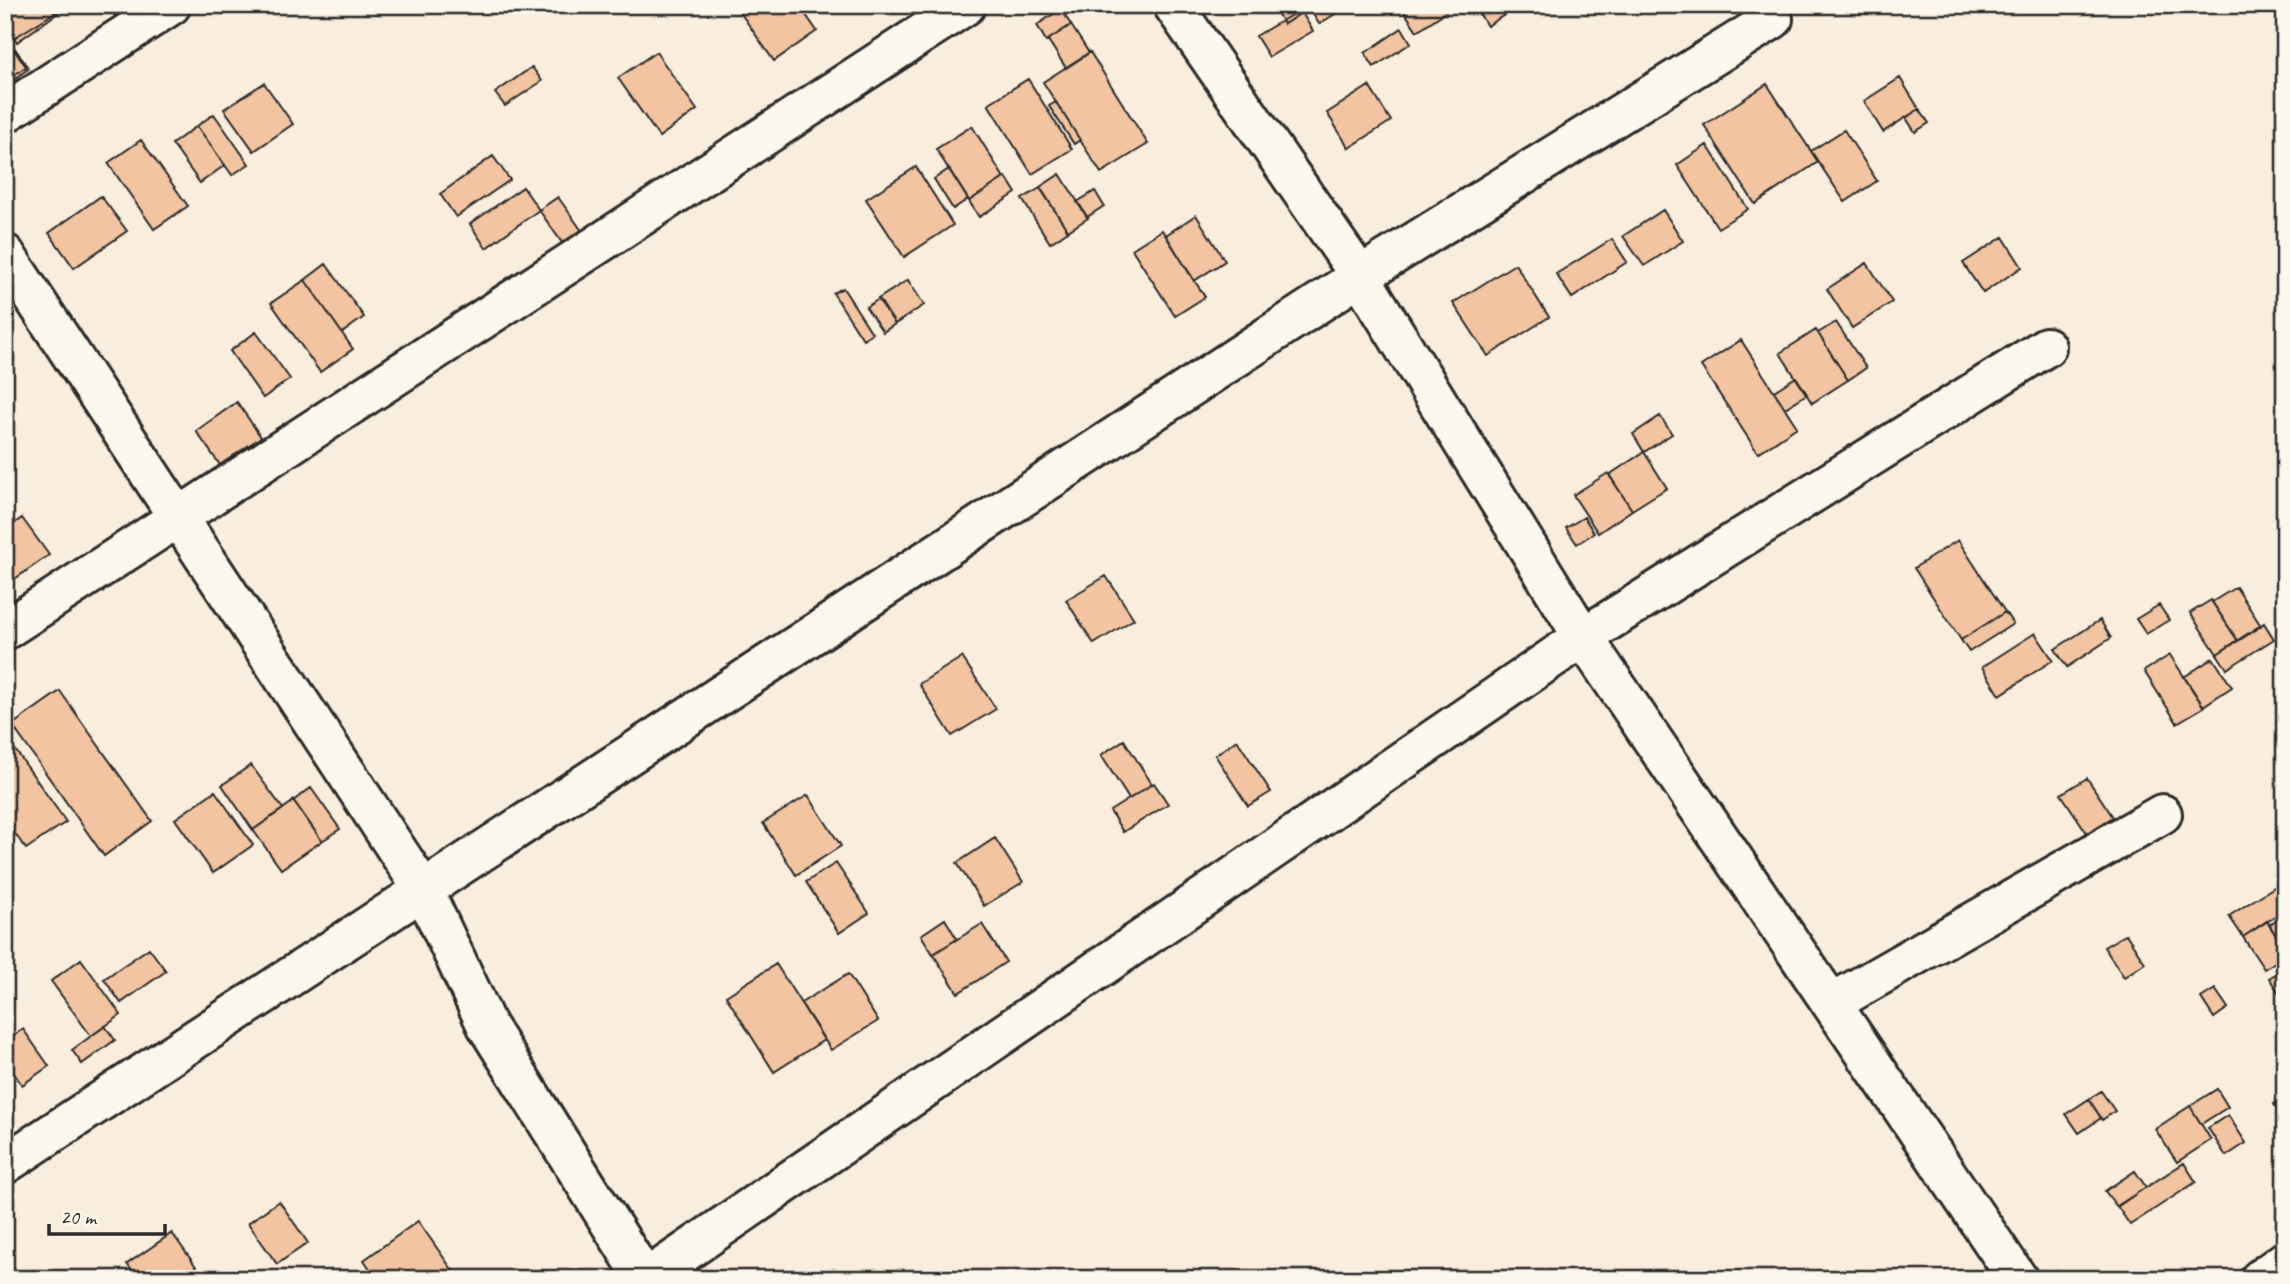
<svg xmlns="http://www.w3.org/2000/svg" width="2290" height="1284" viewBox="0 0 2290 1284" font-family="Caveat,sans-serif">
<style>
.building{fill:#f2c4a1;stroke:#2b2b2b;stroke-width:2}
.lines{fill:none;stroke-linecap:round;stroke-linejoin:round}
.street-casing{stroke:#2b2b2b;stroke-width:44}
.street{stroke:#fbf7ec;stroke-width:38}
</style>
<rect width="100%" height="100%" fill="#f9eddd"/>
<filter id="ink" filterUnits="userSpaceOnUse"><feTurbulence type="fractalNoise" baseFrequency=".0143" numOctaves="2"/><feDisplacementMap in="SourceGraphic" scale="14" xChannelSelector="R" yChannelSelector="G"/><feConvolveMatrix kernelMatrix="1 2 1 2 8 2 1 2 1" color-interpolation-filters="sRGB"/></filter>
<g filter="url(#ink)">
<!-- building -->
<path class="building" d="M5 5H59L62 10 17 42 5 26Z
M5 5H60L62 8 14 38 5 24Z
M107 5H131L116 17Z
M735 5H799L817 31 774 61Z
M1272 5H1350L1319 24 1309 8 1284 24Z
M1400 5H1452L1453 7 1417 31Z
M1474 5H1520L1487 26Z
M1061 9 1071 25 1046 41 1037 25Z
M1300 10 1313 31 1269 57 1256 36Z
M1071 25 1089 53 1066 68 1048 40Z
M1402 28 1411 43 1374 67 1365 53Z
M5 34 27 66 5 81Z
M5 38 28 69 5 86Z
M656 52 697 110 659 137 618 78Z
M1090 52 1148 144 1101 173 1043 82Z
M532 67 542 81 505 106 495 93Z
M1900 78 1919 109 1883 132 1864 101Z
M1028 79 1072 149 1032 174 988 104Z
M264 83 293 124 254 151 224 109Z
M1767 84 1818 162 1755 204 1704 125Z
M1369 86 1391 121 1349 148 1327 113Z
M1056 102 1080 140 1074 144 1049 106Z
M1919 109 1929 123 1915 132 1906 118Z
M214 114 249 164 232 175 197 126Z
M197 126 225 165 200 183 172 144Z
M972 126 1004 178 969 201 936 149Z
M1844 130 1877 181 1845 202 1811 151Z
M141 140 188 206 154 229 108 163Z
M1707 145 1748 209 1718 228 1677 165Z
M493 156 510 180 456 217 440 194Z
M916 167 953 225 904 257 866 199Z
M949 169 968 199 953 209 934 179Z
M1060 174 1088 218 1068 231 1040 187Z
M1006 177 1016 193 979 217 969 201Z
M523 187 539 210 486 248 470 224Z
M1040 188 1068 231 1050 243 1022 199Z
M1095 191 1104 206 1087 217 1077 202Z
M101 196 127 231 74 268 49 233Z
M558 197 582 231 563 244 539 210Z
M1663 210 1683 241 1644 266 1623 236Z
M1196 215 1225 261 1194 281 1166 235Z
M1162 230 1205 297 1175 316 1132 249Z
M2003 237 2022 267 1983 293 1963 263Z
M1612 239 1627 262 1572 298 1556 274Z
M1867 263 1892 302 1852 328 1827 289Z
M326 264 364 317 342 333 305 280Z
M1515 264 1549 317 1488 356 1453 303Z
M305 280 353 349 320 372 271 303Z
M908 280 924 305 895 324 878 299Z
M843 288 872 333 863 339 833 293Z
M879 299 895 324 883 332 866 307Z
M1836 322 1866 368 1848 380 1818 333Z
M1816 330 1848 380 1812 403 1780 353Z
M256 332 290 379 263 398 230 351Z
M1741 340 1797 427 1758 453 1701 366Z
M1796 377 1807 394 1785 408 1774 391Z
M237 402 261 437 220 465 196 431Z
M1660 416 1672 434 1644 452 1633 434Z
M1644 452 1667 488 1632 510 1609 475Z
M1608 473 1632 510 1598 533 1573 495Z
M1584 517 1594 533 1577 544 1566 528Z
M22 518 49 555 6 585 5 530Z
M1958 540 2005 612 1961 640 1914 568Z
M1106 576 1134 619 1094 644 1066 600Z
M2236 587 2261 626 2238 641 2212 602Z
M2211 600 2238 641 2217 654 2190 613Z
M2159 605 2169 620 2146 634 2136 619Z
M2005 612 2013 624 1969 652 1961 640Z
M2100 620 2111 638 2067 667 2055 649Z
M2264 623 2274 639 2227 669 2217 654Z
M2035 633 2053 660 2000 695 1982 667Z
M2170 655 2204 707 2177 723 2144 671Z
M962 657 996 709 952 736 919 684Z
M2213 658 2232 687 2203 706 2184 677Z
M60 691 152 821 104 856 12 725Z
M1124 740 1152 784 1129 799 1101 755Z
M1237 740 1271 792 1248 806 1215 755Z
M9 741 66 822 26 849 5 820V743Z
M251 765 283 809 253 830 222 785Z
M2087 778 2113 817 2087 833 2061 794Z
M1154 783 1168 804 1123 832 1110 811Z
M311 788 340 829 322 841 293 801Z
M215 791 253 845 213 873 175 819Z
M808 795 841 846 796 875 763 823Z
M294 801 322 841 281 869 253 830Z
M995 838 1023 882 984 906 957 863Z
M836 863 869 913 839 933 806 882Z
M2285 880V910L2243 937 2229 916Z
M2285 915V949L2269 925Z
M945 919 957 939 933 954 921 935Z
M2267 921 2285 949V956L2264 969 2243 937Z
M982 924 1006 962 958 993 933 954Z
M2126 934 2145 963 2124 977 2104 947Z
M149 948 166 971 121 1003 104 979Z
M81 959 121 1015 91 1036 51 981Z
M776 964 824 1040 774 1072 726 996Z
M2285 968V1002L2269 978Z
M848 974 878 1021 831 1050 801 1003Z
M2215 989 2228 1008 2214 1018 2201 998Z
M105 1026 115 1040 82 1064 72 1050Z
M23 1029 49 1066 22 1085 5 1060V1041Z
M2217 1089 2228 1107 2201 1124 2190 1106Z
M2101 1091 2115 1111 2102 1120 2089 1099Z
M2285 1097V1117L2283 1119 2274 1104Z
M2089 1099 2101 1118 2079 1133 2066 1114Z
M2190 1106 2211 1140 2177 1162 2155 1129Z
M2228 1115 2246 1143 2226 1156 2208 1128Z
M2184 1163 2196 1182 2130 1225 2117 1206Z
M2135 1171 2146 1187 2117 1207 2105 1191Z
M279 1201 308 1243 277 1264 248 1223Z
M418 1221 453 1271 442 1279H377L364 1260Z
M172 1233 197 1268 182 1279H138L127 1264Z"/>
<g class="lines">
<defs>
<path id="street" d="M1173 5 1360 276 1583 637 2018 1279
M5 113 171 5
M5 254 424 891 487 1026 645 1279
M5 630 966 5
M1832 1003 2162 814
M5 1164 1360 276 1773 19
M646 1279 1583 637 2046 347
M2260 1279 2285 1261"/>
</defs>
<!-- street casing -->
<use href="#street" class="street-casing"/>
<!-- street -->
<use href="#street" class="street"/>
</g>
</g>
<!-- margin -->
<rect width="2290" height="1284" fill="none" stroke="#fbf7ec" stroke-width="28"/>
<rect x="14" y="14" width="2262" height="1256" fill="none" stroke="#2b2b2b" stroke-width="2.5" filter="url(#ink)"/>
<!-- scale -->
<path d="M49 1224v10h116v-10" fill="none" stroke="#2b2b2b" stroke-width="3.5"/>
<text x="60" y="1224" font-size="21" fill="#2b2b2b" stroke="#fbf7ec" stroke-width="5" paint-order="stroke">20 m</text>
</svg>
